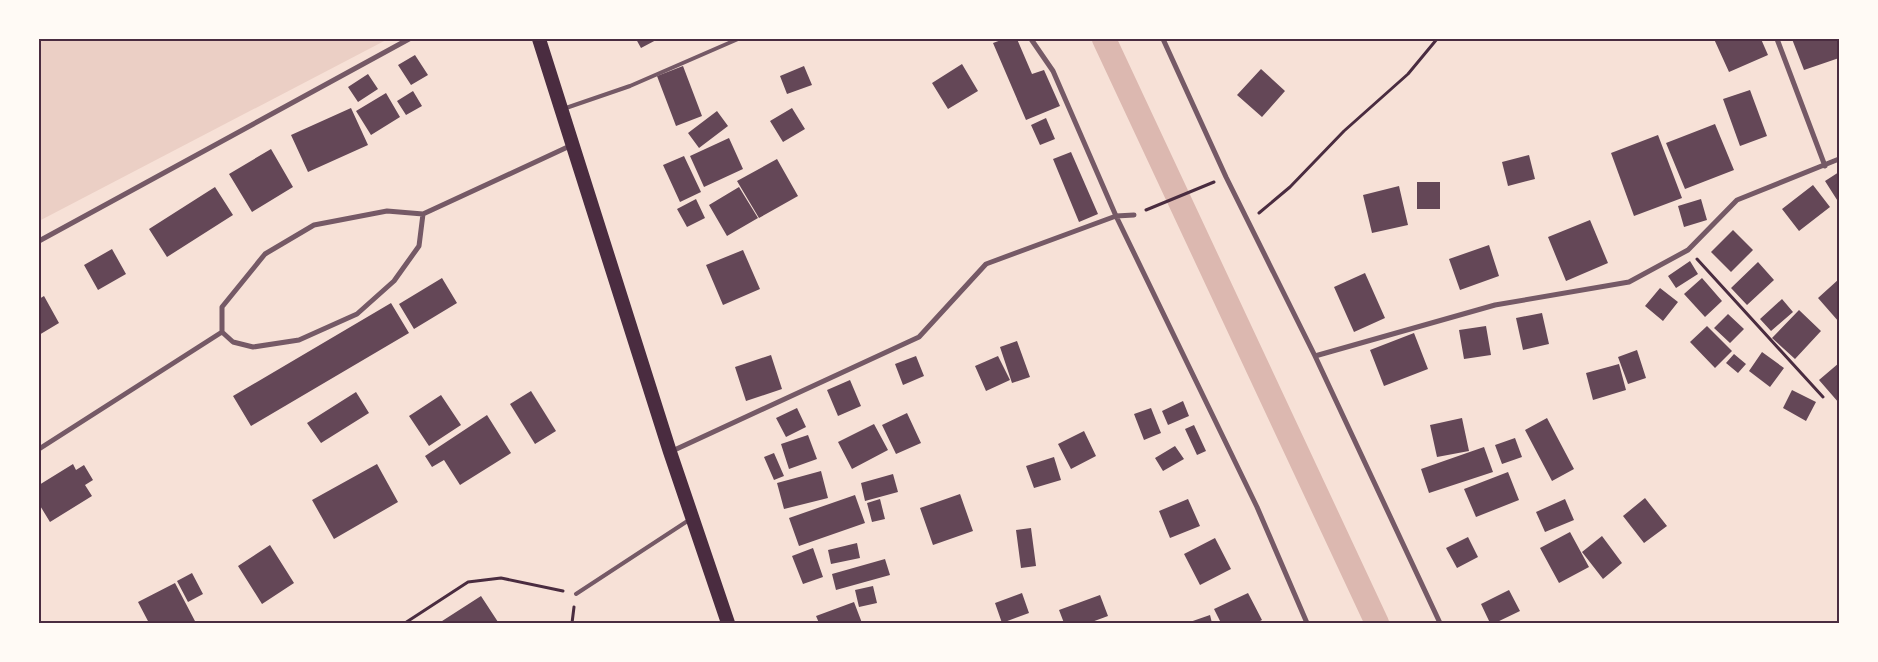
<svg xmlns="http://www.w3.org/2000/svg" width="1878" height="662" viewBox="0 0 1878 662" font-family="'Fira Sans',sans-serif">
<style>
.green{fill:#ebcfc5}
.lines{fill:none;stroke-linecap:round;stroke-linejoin:round}
.canal{stroke:#dcb8b0;stroke-width:24}
.building{fill:#644757}
.path{stroke:#4a2c40;stroke-width:3}
.service{stroke:#755966;stroke-width:4}
.minor{stroke:#755966;stroke-width:5}
.trunk{stroke:#4a2c40;stroke-width:14}
.neatline{fill:none;stroke:#4a2c40;stroke-width:2}
</style>
<rect width="100%" height="100%" fill="#f7e1d7"/>
<!-- green -->
<path class="green" d="M39 39H388L39 221Z"/>
<g class="lines">
<!-- canal -->
<path class="canal" d="M1104 39 1377 623"/>
</g>
<!-- building -->
<path class="building" d="M636 39H658L641 48Z
M1004 39H1017L1032 74 1044 70 1060 106 1026 120 993 43Z
M1714 39H1761L1768 55 1729 72Z
M1792 39H1839V58L1804 70Z
M415 55 428 75 411 85 398 65Z
M962 64 978 91 948 109 932 83Z
M683 66 702 116 676 126 657 76Z
M804 66 812 85 787 94 780 76Z
M1261 69 1285 91 1262 117 1237 95Z
M368 74 378 89 358 102 348 87Z
M1750 90 1767 136 1740 146 1723 99Z
M413 91 422 106 406 115 397 101Z
M386 93 400 117 371 135 356 111Z
M351 108 368 145 308 172 291 135Z
M792 108 805 129 783 142 770 121Z
M717 111 728 126 699 148 688 133Z
M1046 118 1055 139 1040 145 1031 125Z
M1715 124 1734 170 1685 189 1666 143Z
M1658 135 1682 198 1634 216 1611 153Z
M729 138 743 169 704 187 690 156Z
M271 149 293 187 252 212 229 174Z
M1071 152 1098 214 1079 222 1053 159Z
M1529 155 1535 179 1508 186 1502 162Z
M684 156 701 192 680 202 663 165Z
M777 159 798 196 759 218 737 181Z
M1839 172V203L1825 181Z
M1417 182H1440V209H1417Z
M1813 185 1830 207 1799 231 1782 209Z
M1399 186 1408 225 1372 233 1363 195Z
M215 187 233 215 167 257 149 229Z
M739 187 758 218 727 236 709 205Z
M696 199 705 218 687 227 677 209Z
M1701 199 1707 220 1684 227 1678 206Z
M1590 220 1608 263 1566 281 1548 237Z
M1733 230 1753 250 1731 272 1711 252Z
M1489 245 1499 276 1460 290 1449 259Z
M112 249 126 274 98 290 84 265Z
M743 250 760 289 723 305 706 265Z
M1690 261 1698 274 1676 288 1668 276Z
M1758 262 1774 280 1747 305 1731 288Z
M1365 273 1385 318 1354 332 1334 287Z
M442 278 457 303 414 329 399 304Z
M1702 278 1722 301 1705 317 1684 294Z
M1839 279V322L1818 298Z
M1660 288 1678 302 1663 321 1645 306Z
M44 296 59 323 39 335V299Z
M1782 299 1793 312 1771 331 1760 319Z
M391 303 409 333 251 426 233 396Z
M1799 310 1821 331 1795 359 1772 338Z
M1542 313 1549 344 1523 350 1516 318Z
M1728 314 1744 329 1730 343 1714 328Z
M1486 326 1491 355 1464 359 1459 330Z
M1707 326 1732 351 1715 368 1690 342Z
M1414 333 1428 369 1384 386 1370 350Z
M1017 341 1030 377 1012 383 1000 347Z
M1637 350 1646 378 1628 384 1618 357Z
M1762 352 1784 368 1770 387 1749 371Z
M1734 354 1746 364 1738 373 1726 363Z
M771 355 782 389 746 401 735 367Z
M916 356 924 376 903 385 895 364Z
M998 356 1010 380 986 391 975 366Z
M1839 363V403L1819 380Z
M1619 364 1626 390 1593 400 1586 373Z
M850 380 861 406 838 416 827 390Z
M1792 390 1816 402 1806 421 1783 408Z
M531 391 556 431 535 444 510 404Z
M356 392 369 413 321 443 307 423Z
M441 395 461 425 429 446 409 416Z
M1183 401 1189 416 1168 425 1162 411Z
M797 408 806 427 786 437 776 418Z
M1151 408 1161 433 1144 440 1134 414Z
M907 413 921 443 896 454 882 425Z
M487 415 511 453 460 485 444 460 432 467 425 456Z
M1462 418 1469 451 1437 457 1430 425Z
M1547 418 1574 469 1552 481 1525 430Z
M874 424 888 450 852 469 838 442Z
M1194 425 1206 451 1197 455 1185 429Z
M1084 431 1096 456 1071 469 1058 444Z
M808 435 817 459 789 469 781 444Z
M1515 438 1522 457 1502 464 1495 445Z
M1175 446 1184 459 1163 471 1155 458Z
M1484 447 1493 472 1429 493 1421 469Z
M774 453 784 476 774 480 764 457Z
M1054 457 1061 480 1034 488 1026 466Z
M73 464 76 470 84 465 93 480 85 485 92 496 50 522 39 504V485Z
M377 464 398 502 334 539 312 500Z
M821 471 828 498 784 509 777 483Z
M1508 472 1519 500 1476 517 1464 489Z
M893 474 898 492 865 501 861 483Z
M960 494 973 531 933 545 920 508Z
M855 495 865 523 799 546 789 518Z
M1645 498 1667 526 1644 543 1623 516Z
M880 499 885 519 872 522 867 503Z
M1188 499 1200 526 1170 538 1159 511Z
M1565 499 1574 520 1545 532 1536 512Z
M1031 528 1036 566 1021 568 1016 530Z
M1570 532 1589 567 1559 583 1540 548Z
M1602 536 1622 563 1603 579 1582 552Z
M1468 537 1478 557 1457 568 1446 548Z
M1215 538 1231 569 1200 585 1184 554Z
M857 543 860 558 831 564 828 550Z
M270 545 294 583 262 604 238 566Z
M813 548 823 577 803 584 792 556Z
M885 559 890 575 836 590 832 574Z
M192 573 203 594 188 602 177 581Z
M175 583 196 623H149L138 602Z
M873 586 877 603 859 607 855 590Z
M1509 590 1520 611 1495 623H1490L1481 604Z
M1022 593 1029 613 1002 623 995 603Z
M1248 593 1262 620 1256 623H1221L1214 609Z
M1100 595 1108 616 1089 623H1064L1059 610Z
M481 596 498 622 439 623Z
M854 602 862 623H819L816 616Z
M1210 615 1212 623H1187Z"/>
<g class="lines">
<!-- path -->
<path class="path" d="M1146 210 1214 182
M1259 213 1290 187 1344 131 1408 74 1437 39
M1697 259 1823 397
M405 623 468 582 501 578 563 591
M572 623 574 607"/>
<!-- service -->
<path class="service" d="M563 109 630 86 738 39
M576 594 689 520"/>
<!-- minor -->
<path class="minor" d="M1031 39 1053 71 1116 216 1257 507 1307 623
M1163 39 1226 177 1315 356 1440 623
M1777 39 1825 166
M39 241 409 39
M222 332 233 342 253 347 299 340 357 314 394 281 419 246 423 214
M1315 356 1495 305 1629 282 1688 250 1737 200 1839 159
M39 449 222 332V307L265 254 314 225 387 211 423 214 572 145
M670 452 919 337 986 264 1116 216 1134 215"/>
<!-- trunk -->
<path class="trunk" d="M539 39 670 452 728 623"/>
</g>
<!-- border -->
<rect width="1878" height="662" fill="none" stroke="#fffaf5" stroke-width="80"/>
<rect x="40" y="40" width="1798" height="582" class="neatline"/>
</svg>
